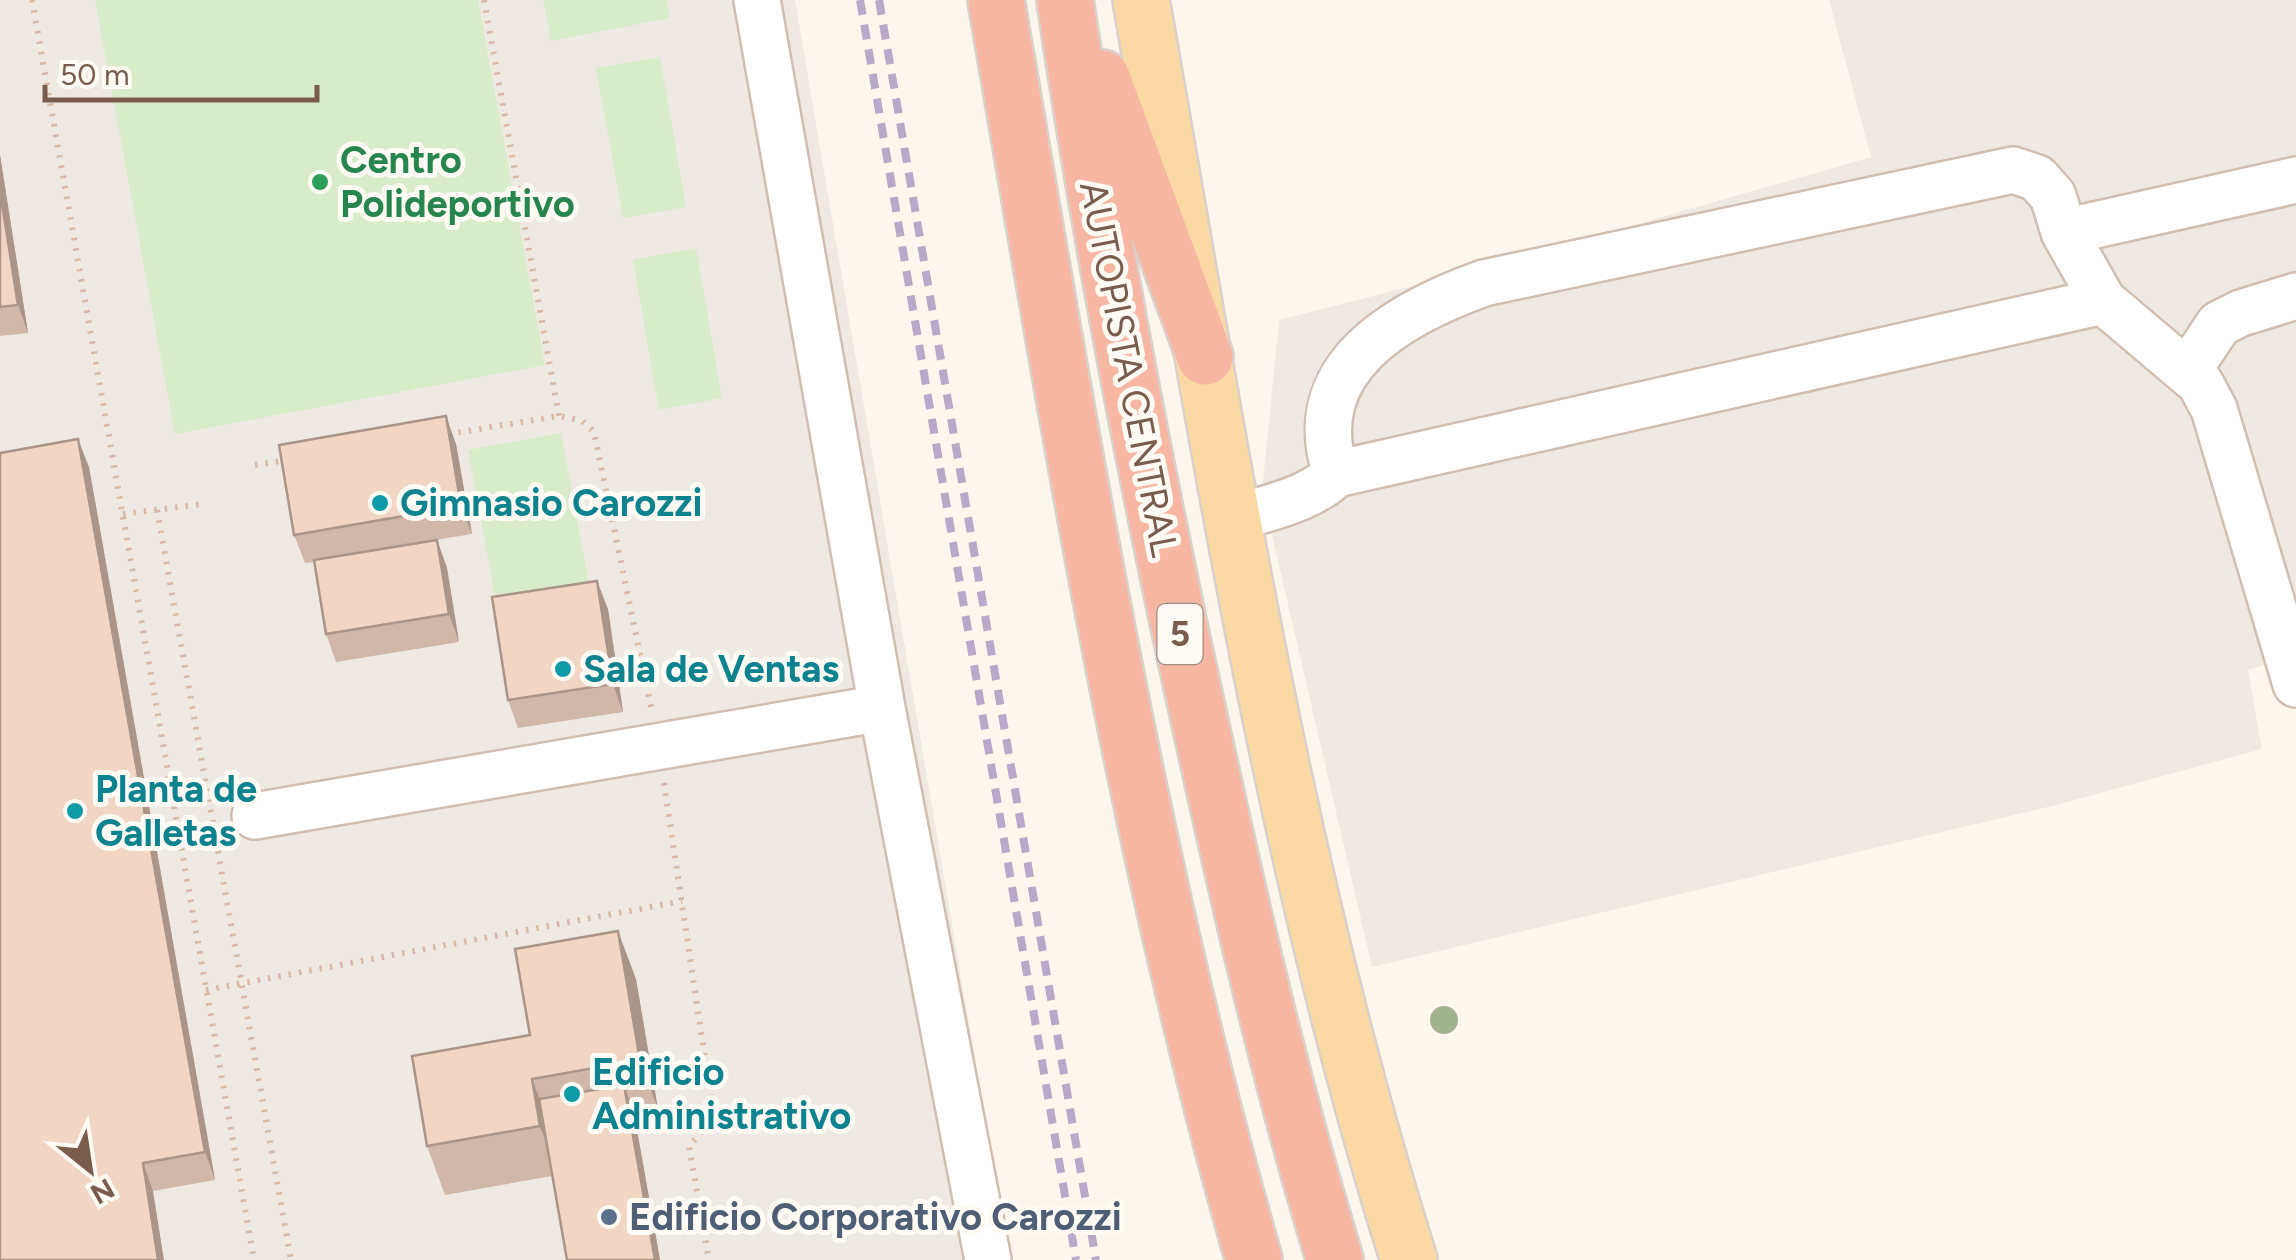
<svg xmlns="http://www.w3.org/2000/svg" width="2296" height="1260" viewBox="0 0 2296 1260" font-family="Figtree,sans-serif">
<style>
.industrial{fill:#efe9e4}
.green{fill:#d8ecc9}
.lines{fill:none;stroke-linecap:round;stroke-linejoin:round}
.minor-casing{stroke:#d1beb0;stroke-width:50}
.major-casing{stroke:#dad1cd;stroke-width:60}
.highway-casing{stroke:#dad1cd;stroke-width:60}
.path{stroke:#d9b8a5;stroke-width:6;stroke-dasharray:2.5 8;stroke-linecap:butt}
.minor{stroke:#fff;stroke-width:45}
.major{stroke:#fbd9a5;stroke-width:55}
.highway{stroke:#f7b7a3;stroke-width:55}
.rail{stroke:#b9a8c9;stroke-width:8;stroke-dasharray:15 10;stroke-linecap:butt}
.tree{fill:#a0b28e}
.wall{fill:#d1b7a8}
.shaded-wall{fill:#aa9588}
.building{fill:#f3d5c3;stroke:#aa9588;stroke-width:2.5}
.leisure-dot{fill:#2e9e5b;stroke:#fffaf3;stroke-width:4}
.culture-dot{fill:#0f9aa8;stroke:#fffaf3;stroke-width:4}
.service-dot{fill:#5c6f8a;stroke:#fffaf3;stroke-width:4}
.labels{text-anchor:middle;stroke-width:10;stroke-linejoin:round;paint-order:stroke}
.shield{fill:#fffaf3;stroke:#a28b7f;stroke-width:2.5}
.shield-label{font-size:35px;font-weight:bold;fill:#7a5c4d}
.leisure-label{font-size:38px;font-weight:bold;fill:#27864d;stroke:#fffaf3;text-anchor:start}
.street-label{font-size:38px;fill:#7a5c4d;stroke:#fffaf3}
.culture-label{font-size:38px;font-weight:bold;fill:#0d838f;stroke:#fffaf3;text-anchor:start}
.service-label{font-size:38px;font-weight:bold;fill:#4e5e75;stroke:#fffaf3;text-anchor:start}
</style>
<rect width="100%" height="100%" fill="#fdf6ec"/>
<!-- industrial -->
<path class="industrial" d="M0 0H795L1009 1260H0Z
M1829 0H2296V655L2248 670 2262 749 2056 805 1372 967 1262 492 1279 320 1487 267 1871 157Z"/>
<!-- green -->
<path class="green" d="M95 0H478L545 365 175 434Z
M543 0H666L670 18 551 41Z
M660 57 686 207 623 218 596 68Z
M696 248 722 398 659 410 633 260Z
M561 433 591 596 498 613 468 450Z"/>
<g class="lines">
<defs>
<path id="minor" d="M757 0 882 708 988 1260
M2064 232 2296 180
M2187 372 2219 324 2241 313 2296 296
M1336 474C1300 367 1400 313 1484 283L2013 170 2037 178 2053 196 2064 232 2103 301 2200 383 2214 409 2296 684
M1234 519C1268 507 1310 500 1336 474L2103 301
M255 816 882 708"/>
<path id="major" d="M1141 0C1216 422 1279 850 1409 1260"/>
<path id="highway" d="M996 0C1069 423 1135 847 1254 1260
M1065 0C1102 250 1150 498 1205 745 1243 918 1283 1091 1335 1260
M1102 78 1205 357"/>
</defs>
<!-- minor casing -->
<use href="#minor" class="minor-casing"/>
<!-- major casing -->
<use href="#major" class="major-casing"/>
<!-- highway casing -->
<use href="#highway" class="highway-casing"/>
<!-- path -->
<path class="path" d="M32 0 254 1260
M484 0 559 416
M448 434 559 416 582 421 594 432 651 707
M255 465 288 460
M157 510 291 1260
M123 514 203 504
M664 783 714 1119 689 1146 709 1260
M206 990 682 901"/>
<!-- minor -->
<use href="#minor" class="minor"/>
<!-- major -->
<use href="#major" class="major"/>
<!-- highway -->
<use href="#highway" class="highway"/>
<!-- rail -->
<path class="rail" d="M860 0 1076 1260
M879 0 1096 1260"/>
</g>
<!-- trees -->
<circle class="tree" cx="1444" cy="1020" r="14"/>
<!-- wall -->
<path class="wall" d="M0 155 28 333 0 336Z
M456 444 472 534 423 542 437 540 447 568 459 642 336 662 326 634 314 562 305 563 294 535Z
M89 467 215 1180 153 1191 0 1260Z
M608 609 623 712 518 728 508 700Z
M636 979 658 1109 634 1113 660 1260 552 1176 445 1195 427 1146 530 1035Z"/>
<!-- shaded-wall -->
<path class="shaded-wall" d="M0 155 28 333 18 305 0 191Z
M446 416 456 444 472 534 461 506Z
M78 439 89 467 215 1180 205 1152Z
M437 540 447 568 459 642 449 614Z
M597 581 608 609 623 712 613 684Z
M618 931 636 979 658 1109 640 1060Z
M532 1079 550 1127 558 1175 540 1126Z
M624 1085 634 1113 660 1260H655Z
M143 1163 153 1191 164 1260H158Z"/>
<!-- building -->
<path class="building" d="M0 191 18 305 0 307Z
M446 416 461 506 294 535 279 445Z
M78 439 205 1152 143 1163 158 1260H0V453Z
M437 540 449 614 326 634 314 560Z
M597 581 613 684 508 700 492 597Z
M618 931 640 1060 532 1079 540 1126 427 1146 412 1056 530 1035 515 949Z
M624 1085 655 1260H567L539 1099Z"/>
<!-- markers -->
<circle class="leisure-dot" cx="320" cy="182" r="10"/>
<g class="culture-dot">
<circle cx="380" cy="503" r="10"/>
<circle cx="563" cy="669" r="10"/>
<circle cx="75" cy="811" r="10"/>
<circle cx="572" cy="1094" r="10"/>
</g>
<circle class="service-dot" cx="609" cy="1217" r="10"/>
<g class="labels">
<!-- shield labels -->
<rect class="shield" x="1157.5" y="604" width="45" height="60" rx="8"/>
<g class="shield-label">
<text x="1180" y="646">5</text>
</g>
<!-- leisure labels -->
<g class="leisure-label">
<text x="340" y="173">Centro<tspan x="340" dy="44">Polideportivo</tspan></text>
</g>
<!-- street labels -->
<g class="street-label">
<text transform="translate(1129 369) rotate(79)" y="13">AUTOPISTA CENTRAL</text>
</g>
<!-- culture labels -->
<g class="culture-label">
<text x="400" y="516">Gimnasio Carozzi</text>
<text x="583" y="682">Sala de Ventas</text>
<text x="95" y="802">Planta de<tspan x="95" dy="44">Galletas</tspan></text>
<text x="592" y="1085">Edificio<tspan x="592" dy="44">Administrativo</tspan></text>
</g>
<!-- service labels -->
<g class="service-label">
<text x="629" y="1230">Edificio Corporativo Carozzi</text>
</g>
</g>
<!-- north arrow -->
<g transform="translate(90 1170) rotate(150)" stroke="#fffaf3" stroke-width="8" paint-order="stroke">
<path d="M0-8L18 38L0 25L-18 38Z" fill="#7a5c4d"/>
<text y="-15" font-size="28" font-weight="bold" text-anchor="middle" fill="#7a5c4d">N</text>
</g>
<!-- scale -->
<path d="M45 85v15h272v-15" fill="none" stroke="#7a5c4d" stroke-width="5"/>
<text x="60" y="85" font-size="30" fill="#7a5c4d" stroke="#fffaf3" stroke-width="8" paint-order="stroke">50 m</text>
</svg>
